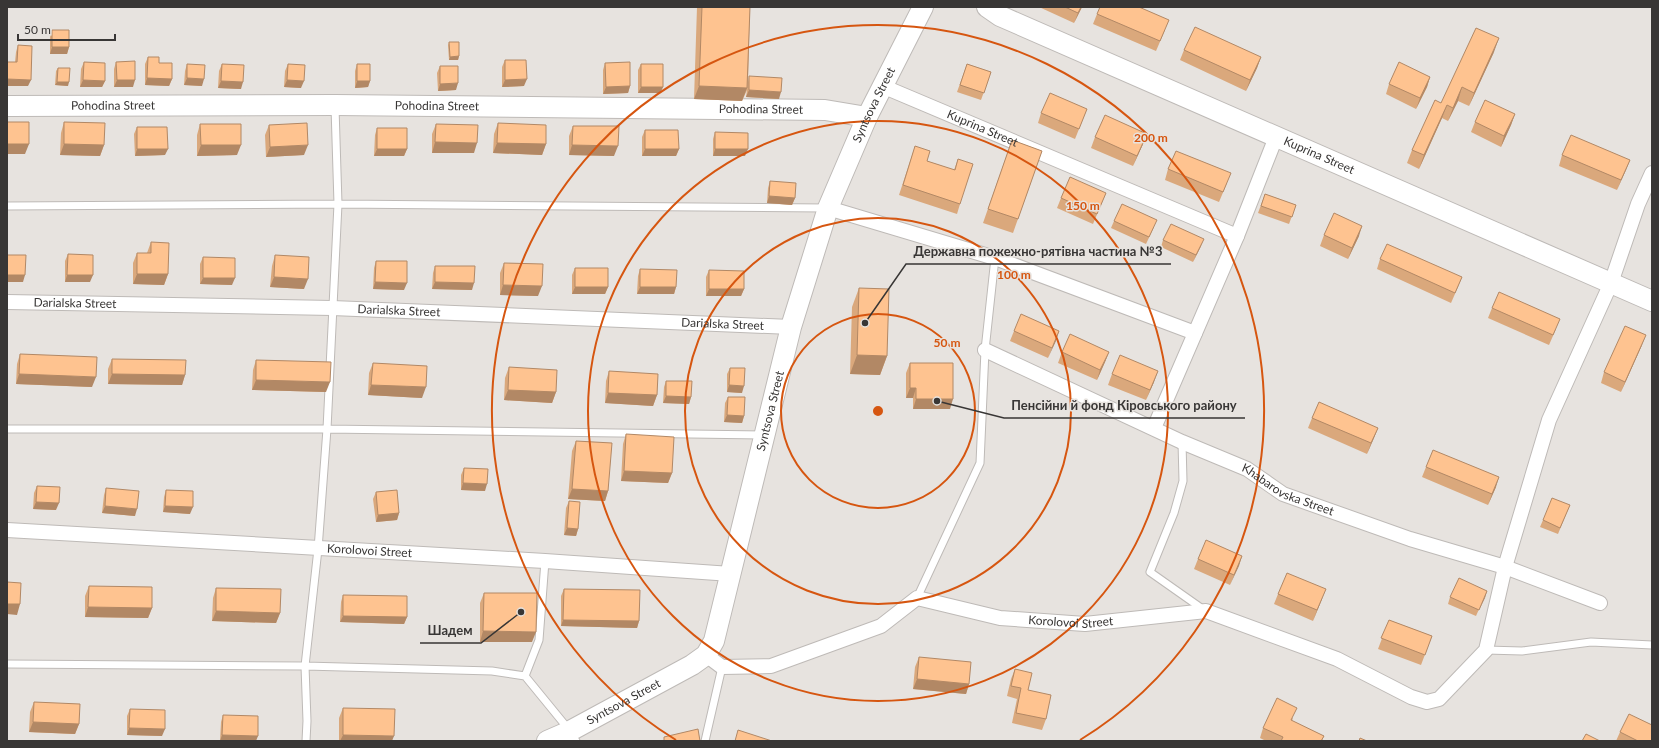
<svg xmlns="http://www.w3.org/2000/svg" width="1659" height="748" viewBox="0 0 1659 748" font-family="Lato,sans-serif">
<style>
.lines{fill:none;stroke-linecap:round;stroke-linejoin:round}
.lane-casing{stroke:#bebab7;stroke-width:9}
.street-casing{stroke:#bebab7;stroke-width:16}
.secondary-casing{stroke:#bebab7;stroke-width:22}
.lane{stroke:#fff;stroke-width:7}
.street{stroke:#fff;stroke-width:14}
.secondary{stroke:#fff;stroke-width:20}
.wall{fill:#daa87c}
.shaded-wall{fill:#b28865}
.building{fill:#fec390;stroke:#b28865}
.ring{fill:none;stroke:#d65610;stroke-width:2}
.labels{text-anchor:middle;stroke-width:3;stroke-linejoin:round;paint-order:stroke}
.street-label{font-size:12px;fill:#383635;stroke:#e7e3df}
.centre{fill:#d65610;stroke:#e7e3df;stroke-width:2}
.ring-label{font-size:12px;text-anchor:middle;font-weight:bold;fill:#d65610;stroke:#e7e3df;stroke-width:3;stroke-linejoin:round;paint-order:stroke}
.leader{fill:none;stroke:#383635;stroke-width:1.5}
.callout-dot{fill:#383635;stroke:#e7e3df;stroke-width:1.5}
.callout-label{font-size:13px;text-anchor:middle;font-weight:bold;fill:#383635;stroke:#e7e3df;stroke-width:3;stroke-linejoin:round;paint-order:stroke}
</style>
<rect width="100%" height="100%" fill="#e7e3df"/>
<g class="lines">
<defs>
<path id="lane" d="M7 206 338 204 826 208
M7 429H327L763 435
M1182 442 1183 481 1174 513 1150 572 1204 610
M917 598 980 463 985 350 995 258
M1486 650 1522 651 1591 642 1652 645
M7 664 305 666 492 671 525 676 570 731 576 741
M525 676 539 640 545 561
M306 741 307 721 305 666 318 549 327 429 338 204 335 107
M705 741 722 667"/>
<g id="street">
<path id="s1" d="M882 86 1237 236"/>
<path d="M828 208 995 258 1195 333"/>
<path id="s2" d="M7 302 332 308 791 327"/>
<path id="s3" d="M985 350 1182 442 1247 469 1283 494 1410 539 1505 567 1600 603"/>
<path d="M1154 428 1237 236 1276 137"/>
<path id="s4" d="M7 530 545 561 731 574"/>
<path id="s5" d="M706 655 722 667 771 666 881 626 917 598 1000 618 1085 624 1206 611 1337 659 1411 697 1427 702 1439 699 1486 650 1505 567 1549 420 1611 283 1638 204 1652 173"/>
</g>
<g id="secondary">
<path id="s6" d="M987 7 1000 16 1652 301"/>
<path id="s7" d="M7 106 335 105 825 110 867 117"/>
<path id="s8" d="M547 741 570 731 692 665 706 655 714 641 791 327 828 208 867 117 923 7"/>
</g>
</defs>
<!-- lane casing -->
<use href="#lane" class="lane-casing"/>
<!-- street casing -->
<use href="#street" class="street-casing"/>
<!-- secondary casing -->
<use href="#secondary" class="secondary-casing"/>
<!-- lane -->
<use href="#lane" class="lane"/>
<!-- street -->
<use href="#street" class="street"/>
<!-- secondary -->
<use href="#secondary" class="secondary"/>
</g>
<!-- wall -->
<path class="wall" d="M697 7H750L748 82 749 76 779 99 746 97 747 90 742 101 694 99Z
M1039 7H1082L1074 23Z
M1097 14 1165 30 1156 51 1093 24Z
M52 30 69 47 67 54H50V37Z
M449 42 459 56 458 60H449L448 45Z
M18 45 28 86H7V62H15L16 52Z
M1184 50 1261 57 1257 68 1246 91 1180 60Z
M1494 52 1469 106 1458 101 1448 121 1442 118 1419 169 1407 163 1412 150 1441 103Z
M148 57 159 63 172 79 169 86 145 85V64Z
M505 60 524 86 502 87V67Z
M84 62 105 81 102 87H80L81 69Z
M116 62 133 87H114V69Z
M605 63 630 86 628 93 603 94V70Z
M187 64 202 86 184 85 185 71Z
M222 64 241 89 218 88 219 71Z
M288 64 301 88 284 87 285 71Z
M357 64 370 81 368 87 355 88V71Z
M641 64 663 87 660 93H638V70Z
M967 64 991 72 981 100 957 92Z
M440 66 456 90 438 91 437 73Z
M58 68 68 86 55 85 56 71Z
M1430 77 1427 87 1416 109 1386 94 1389 84Z
M1087 109 1075 139 1038 123 1041 113Z
M1515 114 1511 125 1501 147 1471 132 1475 122Z
M64 122 104 145 100 156 60 155 61 133Z
M498 123 546 144 542 155 493 153 494 134Z
M200 124 237 155 197 156V135Z
M436 124 474 153H432V134Z
M269 125 304 155 266 157 265 135Z
M573 126 614 156 569 155V136Z
M137 127 165 155 135 156 134 134Z
M377 128 407 149 404 156H374L375 135Z
M645 130 679 149 676 156H642V137Z
M715 132 745 156H713V139Z
M1147 134 1143 144 1133 166 1091 148 1095 137Z
M1012 140 1042 151 1013 233 983 223Z
M915 146 927 161 954 170 958 159 960 204 957 214 899 195Z
M1562 155 1630 160 1617 190 1559 166Z
M1168 169 1227 183 1219 202 1165 180Z
M770 181 795 198 792 205 767 203 768 188Z
M1106 193 1093 224 1057 208 1061 198Z
M1265 194 1296 205 1289 224 1258 213Z
M1114 221 1154 227 1146 244 1111 228Z
M1324 235 1359 236 1348 259 1320 246Z
M1163 240 1201 246 1193 262 1161 247Z
M151 242 168 274 164 285 133 284V263L137 253H147Z
M68 254 90 282H65V261Z
M275 255 304 289 270 287 272 266Z
M203 257 232 285 200 284V264Z
M1380 259 1462 277 1458 287 1451 303 1377 269Z
M376 261 404 290 373 289 374 268Z
M504 263 538 296 500 295V273Z
M435 266 472 290 432 289 433 273Z
M575 268 608 287 605 294H572V275Z
M640 269 676 287 674 294H637L638 276Z
M709 270 744 289 741 296H706V277Z
M859 288 887 356 880 375 850 374 852 307Z
M1492 308 1556 329 1549 345 1488 318Z
M1014 331H1059L1048 358 1010 341Z
M1642 345 1621 392 1601 383 1604 372Z
M1062 352H1109L1105 362 1097 380 1058 363Z
M20 354 92 387 16 384 17 364Z
M112 359 185 375 182 385 108 384V369Z
M256 360 326 392 252 390 253 370Z
M373 363 422 398 368 395 369 373Z
M910 363 950 409H913V398H906V373Z
M509 367 556 392 552 403 504 400 505 378Z
M730 368 742 393 727 392V374Z
M609 371 657 395 653 406 605 403 606 381Z
M1112 374 1154 382 1146 400 1108 385Z
M666 381 691 397 689 404 663 403 664 387Z
M728 397 744 416 742 423 724 422 725 403Z
M1312 418 1378 428 1367 454 1308 428Z
M626 434 672 473 668 483 621 481 623 444Z
M576 441 608 491 605 501 568 499 572 451Z
M1426 467 1496 487 1488 505 1422 477Z
M464 468 485 491 461 490V475Z
M37 486 56 510 33 509 34 493Z
M106 488 135 516 102 513 104 495Z
M166 490 190 514 163 512 164 497Z
M376 492 399 513 397 520 376 522 373 499Z
M569 501 578 529 576 536 564 535 566 508Z
M1570 505 1558 534 1540 527 1543 520Z
M1242 556 1230 585 1194 569 1198 559Z
M89 586 152 608 148 618 85 617V596Z
M216 588 280 613 276 623 212 621 213 598Z
M564 589 639 621 637 628 561 626V596Z
M1487 591 1476 616 1448 604 1450 597Z
M484 593 532 642H480V603Z
M1278 594 1322 599 1313 621 1274 604Z
M343 595 407 617 404 624 340 622 341 602Z
M1389 620 1432 636 1421 665 1378 649Z
M919 657 969 684 966 694 913 689 915 667Z
M1015 669 1046 719 1042 730 1012 723 1017 699 1007 696 1011 679Z
M34 702 79 724 75 734 29 732 30 712Z
M343 708 392 741H339V718Z
M130 709 162 736 127 735V716Z
M223 715 256 741H220L221 722Z
M1293 718 1292 721 1324 736 1322 741H1266L1260 738 1263 728Z
M1620 732 1652 741H1616Z"/>
<!-- shaded-wall -->
<path class="shaded-wall" d="M1081 7H1082L1074 23 1078 13Z
M1499 38 1494 52 1469 106 1474 93Z
M52 47H69L67 54H50Z
M459 56 458 60H449L450 57Z
M1261 57 1257 68 1246 91 1250 80Z
M1430 77 1427 87 1416 109 1420 98Z
M147 78 172 79 169 86 145 85Z
M187 78 204 79 202 86 184 85Z
M7 79 31 80 28 86H7Z
M527 79 524 86 502 87 505 80Z
M83 80 105 81 102 87H80Z
M117 80H135L133 87H114Z
M287 80 304 81 301 88 284 87Z
M221 81 243 82 241 89 218 88Z
M357 81H370L368 87 355 88Z
M57 82H69L68 86 55 85Z
M458 83 456 90 438 91 440 84Z
M630 86 628 93 603 94 606 87Z
M699 86 747 88 742 101 694 99Z
M641 87H663L660 93H638Z
M1462 87 1458 101 1448 121 1453 108Z
M749 90 781 92 779 99 746 97Z
M1447 105 1442 118 1419 169 1424 155Z
M1515 114 1511 125 1501 147 1504 136Z
M1147 134 1143 144 1133 166 1137 156Z
M435 142 477 143 474 153H432Z
M497 143 546 144 542 155 493 153Z
M7 144H29L25 154H7Z
M64 144 104 145 100 156 60 155Z
M201 145H241L237 155 197 156Z
M308 145 304 155 266 157 270 147Z
M572 145 618 146 614 156 569 155Z
M137 149H168L165 155 135 156Z
M377 149H407L404 156H374Z
M645 149H679L676 156H642Z
M715 149H748L745 156H713Z
M1630 160 1626 170 1617 190 1621 180Z
M769 196 795 198 792 205 767 203Z
M1362 226 1359 236 1348 259 1352 248Z
M1204 239 1201 246 1193 262 1196 255Z
M137 274H168L164 285 133 284Z
M7 275H25L23 282H7Z
M67 275H93L90 282H65Z
M274 277 308 279 304 289 270 287Z
M203 278H235L232 285 200 284Z
M375 282 407 283 404 290 373 289Z
M435 282 474 283 472 290 432 289Z
M503 285 542 286 538 296 500 295Z
M575 287H608L605 294H572Z
M640 287H676L674 294H637Z
M709 289H744L741 296H706Z
M1059 331 1056 341 1048 358 1052 348Z
M1646 335 1642 345 1621 392 1625 382Z
M1109 352 1105 362 1097 380 1100 370Z
M857 355 887 356 880 375 850 374Z
M1158 371 1154 382 1146 400 1150 390Z
M19 374 96 377 92 387 16 384Z
M112 374 185 375 182 385 108 384Z
M256 380 330 382 326 392 252 390Z
M371 385 426 387 422 398 368 395Z
M729 385 744 386 742 393 727 392Z
M910 388H916L913 398H906Z
M508 390 556 392 552 403 504 400Z
M608 393 657 395 653 406 605 403Z
M666 396 691 397 689 404 663 403Z
M916 399H953L950 409H913Z
M727 415 744 416 742 423 724 422Z
M1378 428 1374 438 1367 454 1371 443Z
M624 471 672 473 668 483 621 481Z
M1499 477 1496 487 1488 505 1492 494Z
M463 483 487 484 485 491 461 490Z
M572 489 608 491 605 501 568 499Z
M36 502 59 503 56 510 33 509Z
M105 506 137 509 135 516 102 513Z
M165 506 193 507 190 514 163 512Z
M399 513 397 520 376 522 378 515Z
M567 528 578 529 576 536 564 535Z
M1242 556 1239 566 1230 585 1234 575Z
M1326 589 1322 599 1313 621 1317 610Z
M1487 591 1485 598 1476 616 1479 610Z
M7 604H20L17 615 7 614Z
M88 607 152 608 148 618 85 617Z
M216 611 280 613 276 623 212 621Z
M343 616 407 617 404 624 340 622Z
M563 620 639 621 637 628 561 626Z
M483 631 536 632 532 642H480Z
M917 679 969 684 966 694 913 689Z
M33 722 79 724 75 734 29 732Z
M129 728 165 729 162 736 127 735Z
M222 735 258 736 256 741H220Z
M343 735 394 736 392 741H340Z"/>
<!-- building -->
<path class="building" d="M702 7H750L747 88 699 86Z
M1065 7H1081L1078 13Z
M1100 7H1139L1169 20 1160 41 1097 14Z
M1195 27 1261 57 1250 80 1184 50Z
M1476 28 1499 38 1474 93 1462 87 1453 108 1447 105 1424 155 1412 150 1435 100 1441 103Z
M52 30H69V47H52Z
M449 42H459V56L450 57Z
M18 45 32 46 31 80 7 79V62H17Z
M148 57H159V63H172V79L147 78Z
M505 60H526L527 79 505 80Z
M135 61V80H117L116 62Z
M84 62 105 63V81L83 80Z
M630 62V86L606 87 605 63Z
M1399 62 1430 77 1420 98 1389 84Z
M187 64 205 65 204 79 187 78Z
M222 64 244 65 243 82 221 81Z
M288 64 305 65 304 81 287 80Z
M357 64H370V81H357Z
M641 64H663V87H641Z
M967 64 991 72 984 93 960 85Z
M440 66H458V83L440 84Z
M58 68H70L69 82H57Z
M749 76 782 78 781 92 749 90Z
M1050 93 1087 109 1079 129 1041 113Z
M1485 100 1515 114 1504 136 1475 122Z
M1105 115 1147 134 1137 156 1095 137Z
M7 122H29V144H7Z
M64 122 105 123 104 145 64 144Z
M307 123 308 145 270 147 269 125Z
M498 123 546 125V144L497 143Z
M200 124H241V145H201Z
M436 124 478 125 477 143 435 142Z
M573 126H619L618 146 572 145Z
M137 127H167L168 149H137Z
M377 128H407V149H377Z
M645 130H678L679 149H645Z
M715 132 748 133V149H715Z
M1571 135 1630 160 1621 180 1562 155Z
M1012 140 1042 151 1018 219 988 209Z
M915 146 930 151 927 161 955 170 958 159 973 164 960 204 903 185Z
M1176 151 1231 173 1223 192 1168 169Z
M1070 177 1106 193 1097 214 1061 198Z
M770 181 796 183 795 198 769 196Z
M1265 194 1296 205 1292 217 1261 206Z
M1122 204 1157 220 1149 237 1114 221Z
M1334 213 1362 226 1352 248 1324 235Z
M1171 224 1204 239 1196 255 1163 240Z
M151 242 169 243 168 274H137V253H151Z
M1387 244 1462 277 1455 293 1380 259Z
M68 254 93 255V275H67Z
M7 255H26L25 275H7Z
M275 255 309 257 308 279 274 277Z
M203 257 235 258V278H203Z
M376 261H407V283L375 282Z
M504 263 543 264 542 286 503 285Z
M435 266H475L474 283 435 282Z
M575 268H608V287H575Z
M640 269 677 270 676 287H640Z
M709 270 744 271V289H709Z
M859 288 889 289 887 356 857 355Z
M1499 292 1560 319 1553 335 1492 308Z
M1021 314 1059 331 1052 348 1014 331Z
M1625 326 1646 335 1625 382 1604 372Z
M1070 334 1109 352 1100 370 1062 352Z
M20 354 97 357 96 377 19 374Z
M1120 355 1158 371 1150 390 1112 374Z
M112 359 186 360 185 375 112 374Z
M256 360 331 362 330 382 256 380Z
M373 363 427 366 426 387 371 385Z
M910 363H953V399H916V388H910Z
M509 367 557 370 556 392 508 390Z
M730 368H745L744 386 729 385Z
M609 371 658 374 657 395 608 393Z
M666 381H692L691 397 666 396Z
M728 397H745L744 416 727 415Z
M1319 402 1378 428 1371 443 1312 418Z
M626 434 674 437 672 473 624 471Z
M576 441 612 443 608 491 572 489Z
M1433 450 1499 477 1492 494 1426 467Z
M464 468 488 469 487 484 463 483Z
M37 486 60 487 59 503 36 502Z
M106 488 139 491 137 509 105 506Z
M166 490 193 491V507L165 506Z
M397 490 399 513 378 515 376 492Z
M1552 498 1570 505 1560 528 1543 520Z
M569 501 580 502 578 529 567 528Z
M1206 540 1242 556 1234 575 1198 559Z
M1287 573 1326 589 1317 610 1278 594Z
M1459 578 1487 591 1479 610 1450 597Z
M7 582 21 583 20 604H7Z
M89 586 152 587V608L88 607Z
M216 588 281 589 280 613 216 611Z
M564 589 640 590 639 621 563 620Z
M484 593H537L536 632 483 631Z
M343 595 407 596V617L343 616Z
M1389 620 1432 636 1425 655 1381 638Z
M919 657 971 662 969 684 917 679Z
M1015 669 1032 673 1028 690 1051 695 1046 719 1016 713 1021 688 1011 686Z
M1277 698 1297 708 1291 720 1324 736 1321 741H1281L1283 737 1263 728Z
M34 702 80 704 79 724 33 722Z
M343 708 395 709 394 736 343 735Z
M130 709 165 710V729L129 728Z
M1629 714 1652 725V741H1638L1620 732Z
M223 715 258 716V736L222 735Z
M698 729 700 741H664V737Z
M738 730 772 741H735Z
M1586 734 1600 741H1582Z
M1360 738 1367 741H1359Z"/>
<!-- distance rings -->
<g class="ring">
<circle cx="878" cy="411" r="97"/>
<circle cx="878" cy="411" r="193"/>
<circle cx="878" cy="411" r="290"/>
<path d="M676 740A386 386 0 1 1 1080 740"/>
</g>
<g class="labels">
<!-- street labels -->
<g class="street-label">
<text dy="4" stroke="none"><textPath href="#s8" startOffset="758">Syntsova Street</textPath></text>
<text dy="4" stroke="none"><textPath href="#s7" startOffset="106">Pohodina Street</textPath></text>
<text dy="4" stroke="none"><textPath href="#s7" startOffset="430">Pohodina Street</textPath></text>
<text dy="4" stroke="none"><textPath href="#s7" startOffset="754">Pohodina Street</textPath></text>
<text dy="4" stroke="none"><textPath href="#s1" startOffset="109">Kuprina Street</textPath></text>
<text dy="4" stroke="none"><textPath href="#s6" startOffset="364">Kuprina Street</textPath></text>
<text dy="4" stroke="none"><textPath href="#s2" startOffset="68">Darialska Street</textPath></text>
<text dy="4" stroke="none"><textPath href="#s2" startOffset="392">Darialska Street</textPath></text>
<text dy="4" stroke="none"><textPath href="#s2" startOffset="716">Darialska Street</textPath></text>
<text dy="4" stroke="none"><textPath href="#s8" startOffset="434">Syntsova Street</textPath></text>
<text dy="4" stroke="none"><textPath href="#s3" startOffset="334">Khabarovska Street</textPath></text>
<text dy="4" stroke="none"><textPath href="#s4" startOffset="363">Korolovoi Street</textPath></text>
<text dy="4" stroke="none"><textPath href="#s5" startOffset="388">Korolovoi Street</textPath></text>
<text dy="4" stroke="none"><textPath href="#s8" startOffset="86">Syntsova Street</textPath></text>
</g>
</g>
<circle cx="878" cy="411" r="6" class="centre"/>
<g class="ring-label">
<text x="1151" y="142">200 m</text>
<text x="1083" y="210">150 m</text>
<text x="1014" y="279">100 m</text>
<text x="947" y="347">50 m</text>
</g>
<!-- callouts -->
<path class="leader" d="M865 323L906 264H1171M937 401L1004 418H1245M521 612L481 643H420"/>
<g class="callout-dot">
<circle cx="865" cy="323" r="4"/>
<circle cx="937" cy="401" r="4"/>
<circle cx="521" cy="612" r="4"/>
</g>
<g class="callout-label">
<text x="1038" y="256">Державна пожежно-рятівна частина №3</text>
<text x="1124" y="410">Пенсійни й фонд Кіровського району</text>
<text x="450" y="635">Шадем</text>
</g>
<!-- border -->
<rect width="1659" height="748" fill="none" stroke="#383635" stroke-width="16"/>
<!-- scale -->
<path d="M18 34v6h97v-6" fill="none" stroke="#383635" stroke-width="2"/>
<text x="24" y="34" font-size="12" fill="#383635" stroke="#e7e3df" stroke-width="3" paint-order="stroke">50 m</text>
</svg>
